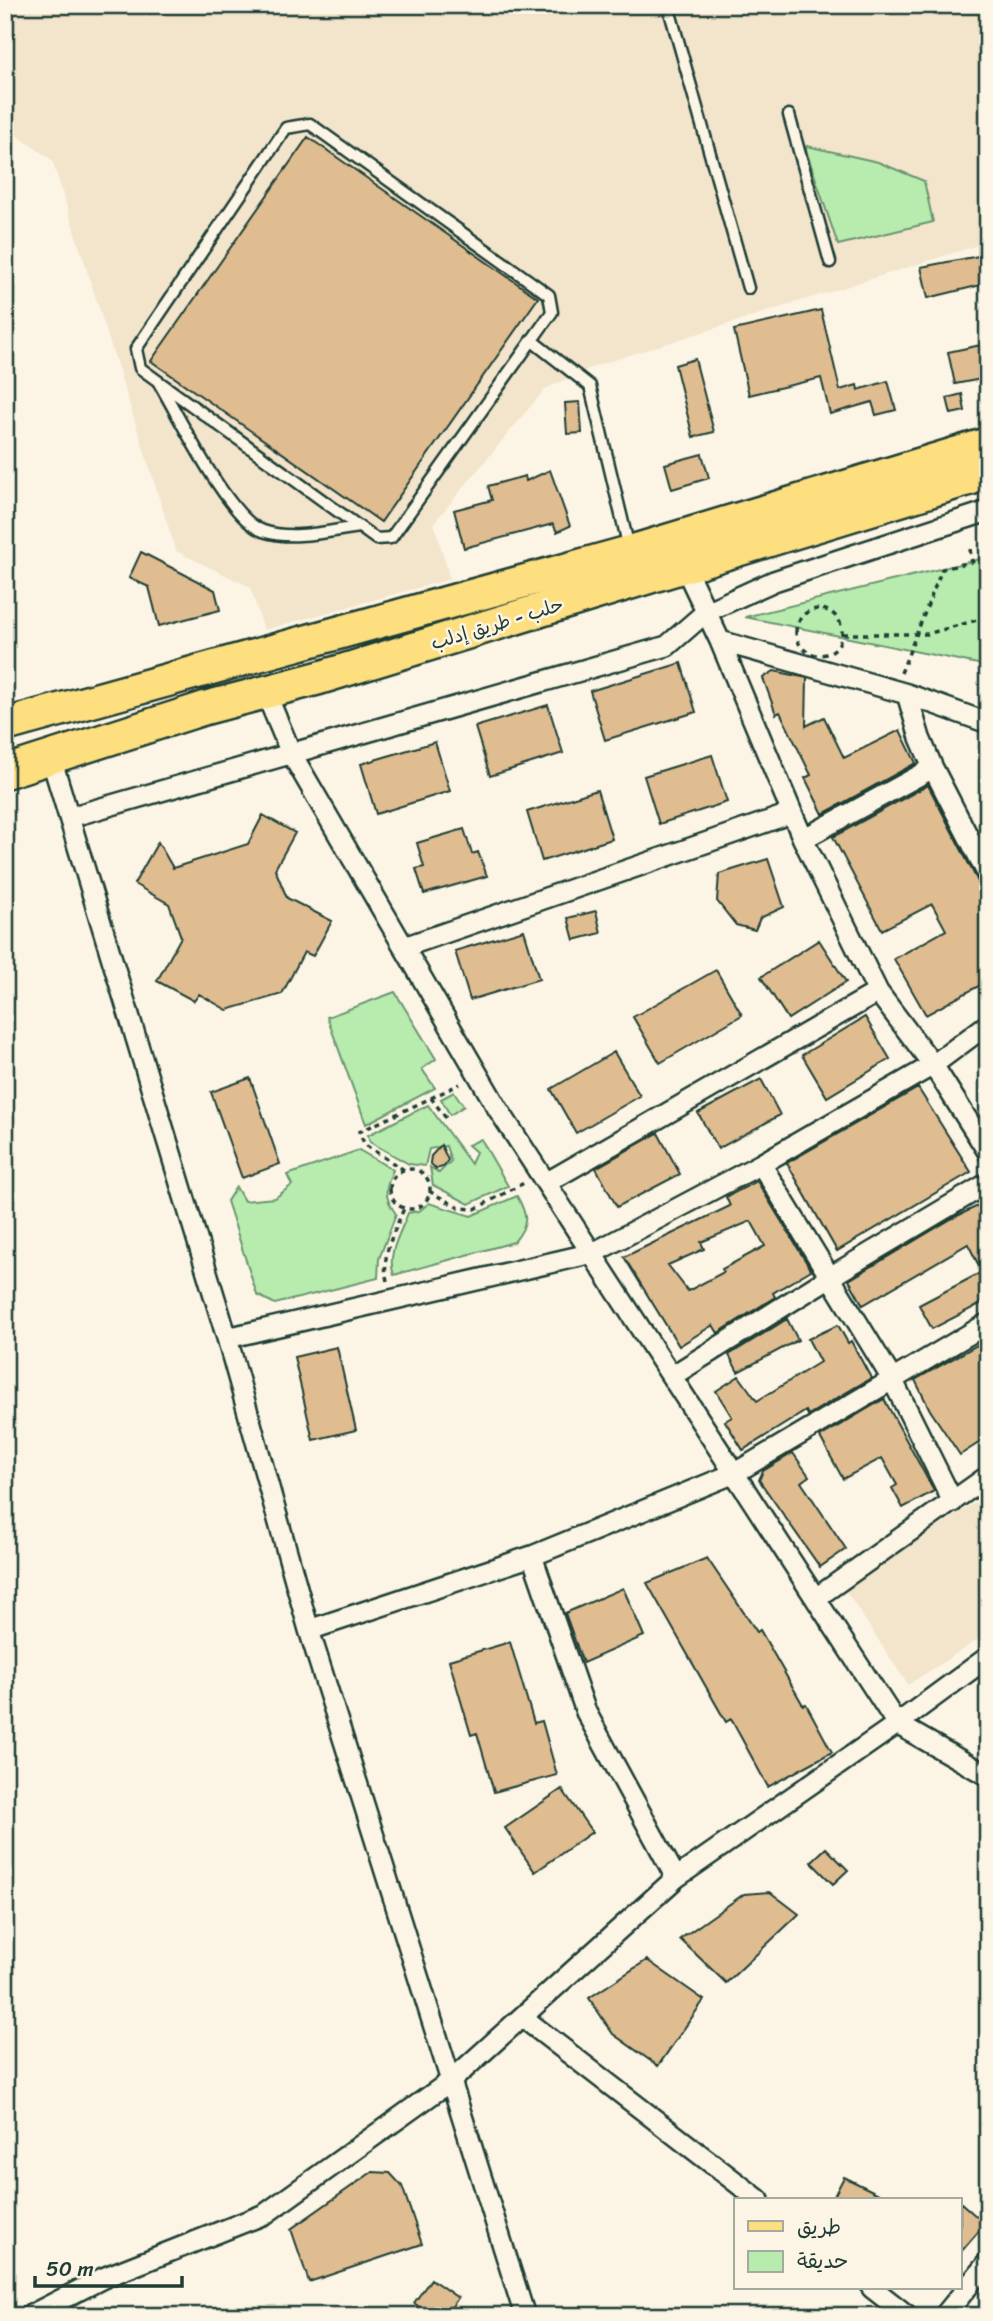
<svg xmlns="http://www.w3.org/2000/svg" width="993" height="2321" viewBox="0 0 993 2321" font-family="Sriracha,'Playpen Sans Arabic',sans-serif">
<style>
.built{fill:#f3e4cc}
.green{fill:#b7ecae;stroke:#6b9471;stroke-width:2}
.building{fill:#dfbd91;stroke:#1f3d34;stroke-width:2;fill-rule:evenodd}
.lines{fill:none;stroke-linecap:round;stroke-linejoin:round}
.service-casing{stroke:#1f3d34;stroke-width:15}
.minor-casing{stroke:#1f3d34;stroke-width:24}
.primary-casing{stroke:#1f3d34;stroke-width:37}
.path{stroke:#1f3d34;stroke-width:3.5;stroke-dasharray:5 5;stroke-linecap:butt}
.service{stroke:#fcf5e5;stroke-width:10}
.minor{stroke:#fcf5e5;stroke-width:19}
.primary{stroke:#fedf80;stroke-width:32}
.labels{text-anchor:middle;stroke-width:5;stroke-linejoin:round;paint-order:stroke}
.street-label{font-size:19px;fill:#1f3d34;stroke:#fcf5e5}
</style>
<rect width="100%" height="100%" fill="#fcf5e5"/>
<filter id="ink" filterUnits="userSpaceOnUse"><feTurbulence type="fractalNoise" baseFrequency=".0143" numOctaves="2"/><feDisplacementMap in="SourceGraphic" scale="14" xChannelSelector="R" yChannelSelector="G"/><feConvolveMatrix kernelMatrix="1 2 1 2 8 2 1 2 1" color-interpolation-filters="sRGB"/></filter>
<g filter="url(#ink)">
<!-- built -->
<path class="built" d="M5 5H988V242L595 366 545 389 434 523 450 579 264 630 250 587 176 551 52 160 5 127Z
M988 1494V1633L908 1685 844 1588Z"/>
<!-- green -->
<path class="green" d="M807 146 878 162 924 181 933 222 838 245 806 150Z
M988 557V666L745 617Z
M395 992 436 1059 422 1069 435 1088 366 1124 327 1017Z
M454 1092 464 1106 450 1115 441 1099Z
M428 1105 471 1164 476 1152 468 1145 481 1139 508 1186 469 1204 433 1185 430 1167 439 1173 451 1161 446 1146 429 1149 425 1166 409 1164 370 1142 368 1135Z
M359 1150 393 1170C384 1189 384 1197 396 1214L379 1259 378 1278 275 1304 257 1295 227 1201 236 1187 244 1201 275 1198 292 1185 287 1175Z
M517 1196C528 1216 529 1224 514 1242L394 1275C386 1255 401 1232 408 1213L419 1211 429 1203 471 1216Z"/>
<!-- building -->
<path class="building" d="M308 137 538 298 381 522 151 361Z
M979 256 985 284 928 298 921 267Z
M821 310 840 390 857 385 858 390 888 381 896 410 876 415 872 402 830 414 821 378 749 395 734 330Z
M981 345 987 378 955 384 948 352Z
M695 359 714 432 693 437 675 365Z
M962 394 965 411 951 414 947 398Z
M580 402 582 433 567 434 565 403Z
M702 454 709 478 672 489 665 464Z
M550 470 570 526 557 532 553 524 464 548 454 510 492 500 488 486 525 476 526 481Z
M141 552 215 590 220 610 159 626 149 587 129 578Z
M681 663 696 712 605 740 590 691Z
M774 671 807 678 806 726 824 717 844 758 900 730 916 763 823 814 805 778 811 775 780 712 776 714 763 678Z
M548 705 563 753 490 776 475 727Z
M435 742 450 791 376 814 361 764Z
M712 755 727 802 659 824 644 776Z
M928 785 988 901V981L926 1015 894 959 946 930 932 904 882 930 833 837Z
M597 790 612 839 542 861 527 812Z
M263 815 295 833 275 869 287 898 332 921 313 956 304 952 282 994 227 1010 199 994 194 1001 157 981 181 937 169 904 134 884 158 842 173 868 248 844Z
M464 829 472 854 478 852 487 876 424 894 416 869 424 867 417 843Z
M768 859 784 907 760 918 755 930 736 925 717 901 719 874Z
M596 911 601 933 574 940 568 918Z
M524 930 539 979 470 1000 455 951Z
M819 940 846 982 788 1019 761 977Z
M716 970 742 1015 660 1063 633 1017Z
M865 1017 890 1059 827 1097 802 1055Z
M614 1052 640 1096 576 1133 551 1089Z
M250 1078 280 1164 242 1178 211 1092Z
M761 1079 780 1115 718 1149 698 1113Z
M918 1088 971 1172 837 1251 787 1163Z
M658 1133 680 1174 617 1207 596 1168Z
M441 1145 448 1160 443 1167 436 1169 430 1163 431 1156Z
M757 1181 811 1270 773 1293 775 1297 718 1333 713 1325 679 1346 624 1257 730 1206 726 1197ZM751 1221 765 1246 722 1269 724 1272 688 1291 668 1265 704 1249 701 1242Z
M988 1201V1300L932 1329 919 1305 982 1272 968 1244 863 1305 849 1280 951 1219Z
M787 1319 798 1340 738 1372 729 1355Z
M838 1325 848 1343 851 1341 871 1378 808 1415 806 1411 743 1450 725 1421 732 1417 716 1391 739 1376 757 1401 820 1362 808 1339Z
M988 1339V1437L960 1455 930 1410 915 1380Z
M337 1347 356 1430 313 1440 294 1357Z
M884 1399 934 1491 903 1508 892 1488 897 1485 882 1458 843 1479 820 1437Z
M793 1453 809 1476 801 1482 846 1549 820 1567 759 1480 763 1471Z
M707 1558 757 1632 760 1630 803 1705 806 1704 832 1752 768 1787 731 1719 726 1722 647 1583Z
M623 1588 644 1636 583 1663 565 1613Z
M510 1642 534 1723 542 1721 557 1775 494 1792 477 1733 471 1735 449 1660Z
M562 1789 592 1832 535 1872 505 1828Z
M826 1848 848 1870 833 1884 811 1862Z
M770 1892 799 1914 726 1983 680 1939 744 1894Z
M647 1960 704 2000 658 2066 613 2034 589 1998Z
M372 2172 390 2173 402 2186 422 2244 309 2282 291 2229Z
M844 2177 891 2200H832Z
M960 2202 985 2224 960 2253Z
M431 2279 458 2298 445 2316H431L414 2303Z"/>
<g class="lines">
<defs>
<path id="service" d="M668 5 748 288
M789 115 830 262
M310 124 549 295 552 312 391 538 376 539 140 368 136 349 286 128Z
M531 340 590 386 629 548
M159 383C179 416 229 520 263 531 292 541 329 531 359 527"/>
<path id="minor" d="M684 565 720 641 803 839 878 992 933 1065 988 1152
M720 641 907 694 988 723
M265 691 291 753 498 1109 897 1724 988 1776
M907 694 920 738 933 768 988 875
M51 758 227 1338 309 1630 525 2316
M70 817 667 646 706 612 774 581 988 511
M803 839 933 768
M404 947 792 813
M761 1164 892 1379 953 1502
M546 1183 878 992
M227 1338 593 1253 761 1164 933 1065 988 1024
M672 1376 830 1277 988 1183
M816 1598 988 1476
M309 1630 532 1556
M676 1878 586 1712 532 1556 735 1473 988 1323
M522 2017 759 2200
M872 2288 908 2316
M29 2316 103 2278 265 2214 452 2080 676 1878 897 1724 988 1657
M944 2316 988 2262"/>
<path id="primary" d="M5 725 630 552 988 444
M5 772 205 708 319 678 988 473"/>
</defs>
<!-- service casing -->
<use href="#service" class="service-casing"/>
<!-- minor casing -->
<use href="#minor" class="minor-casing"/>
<!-- primary casing -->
<use href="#primary" class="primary-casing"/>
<!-- path -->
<path class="path" d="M970 549 972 562
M796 632a23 23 0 1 1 46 0a23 23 0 1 1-46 0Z
M843 634H927L988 617
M901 673 942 569 988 558
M431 1098 460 1084
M390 1189a20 20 0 1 1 40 0a20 20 0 1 1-40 0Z
M404 1170 365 1145 359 1132 431 1098 446 1118
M429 1191 459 1208 475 1209 524 1183
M387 1281C381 1253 394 1234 404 1208"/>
<!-- service -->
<use href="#service" class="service"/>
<!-- minor -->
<use href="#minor" class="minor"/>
<!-- primary -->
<use href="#primary" class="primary"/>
</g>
</g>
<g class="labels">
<!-- street labels -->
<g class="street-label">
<text transform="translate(497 623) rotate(-17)" y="7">حلب - طريق إدلب</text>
</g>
</g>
<!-- margin -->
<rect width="993" height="2321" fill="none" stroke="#fcf5e5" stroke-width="28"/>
<rect x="14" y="14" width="965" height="2293" fill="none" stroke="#1f3d34" stroke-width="2.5" filter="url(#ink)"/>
<!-- legend -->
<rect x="734" y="2198" width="228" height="91" fill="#fcf5e5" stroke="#a4ab9e" stroke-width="2"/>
<rect x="748" y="2221" width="35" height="10" fill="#fedf80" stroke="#a4ab9e" stroke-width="2"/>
<text x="797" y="2234" font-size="21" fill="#1f3d34">طريق</text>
<rect x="748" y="2251" width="35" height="21" fill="#b7ecae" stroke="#a4ab9e" stroke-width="2"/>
<text x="797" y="2268" font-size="21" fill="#1f3d34">حديقة</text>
<!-- scale -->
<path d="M35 2276v10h147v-10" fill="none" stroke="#1f3d34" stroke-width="3.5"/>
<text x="46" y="2276" font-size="21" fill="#1f3d34" stroke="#fcf5e5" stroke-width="5" paint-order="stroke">50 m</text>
</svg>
